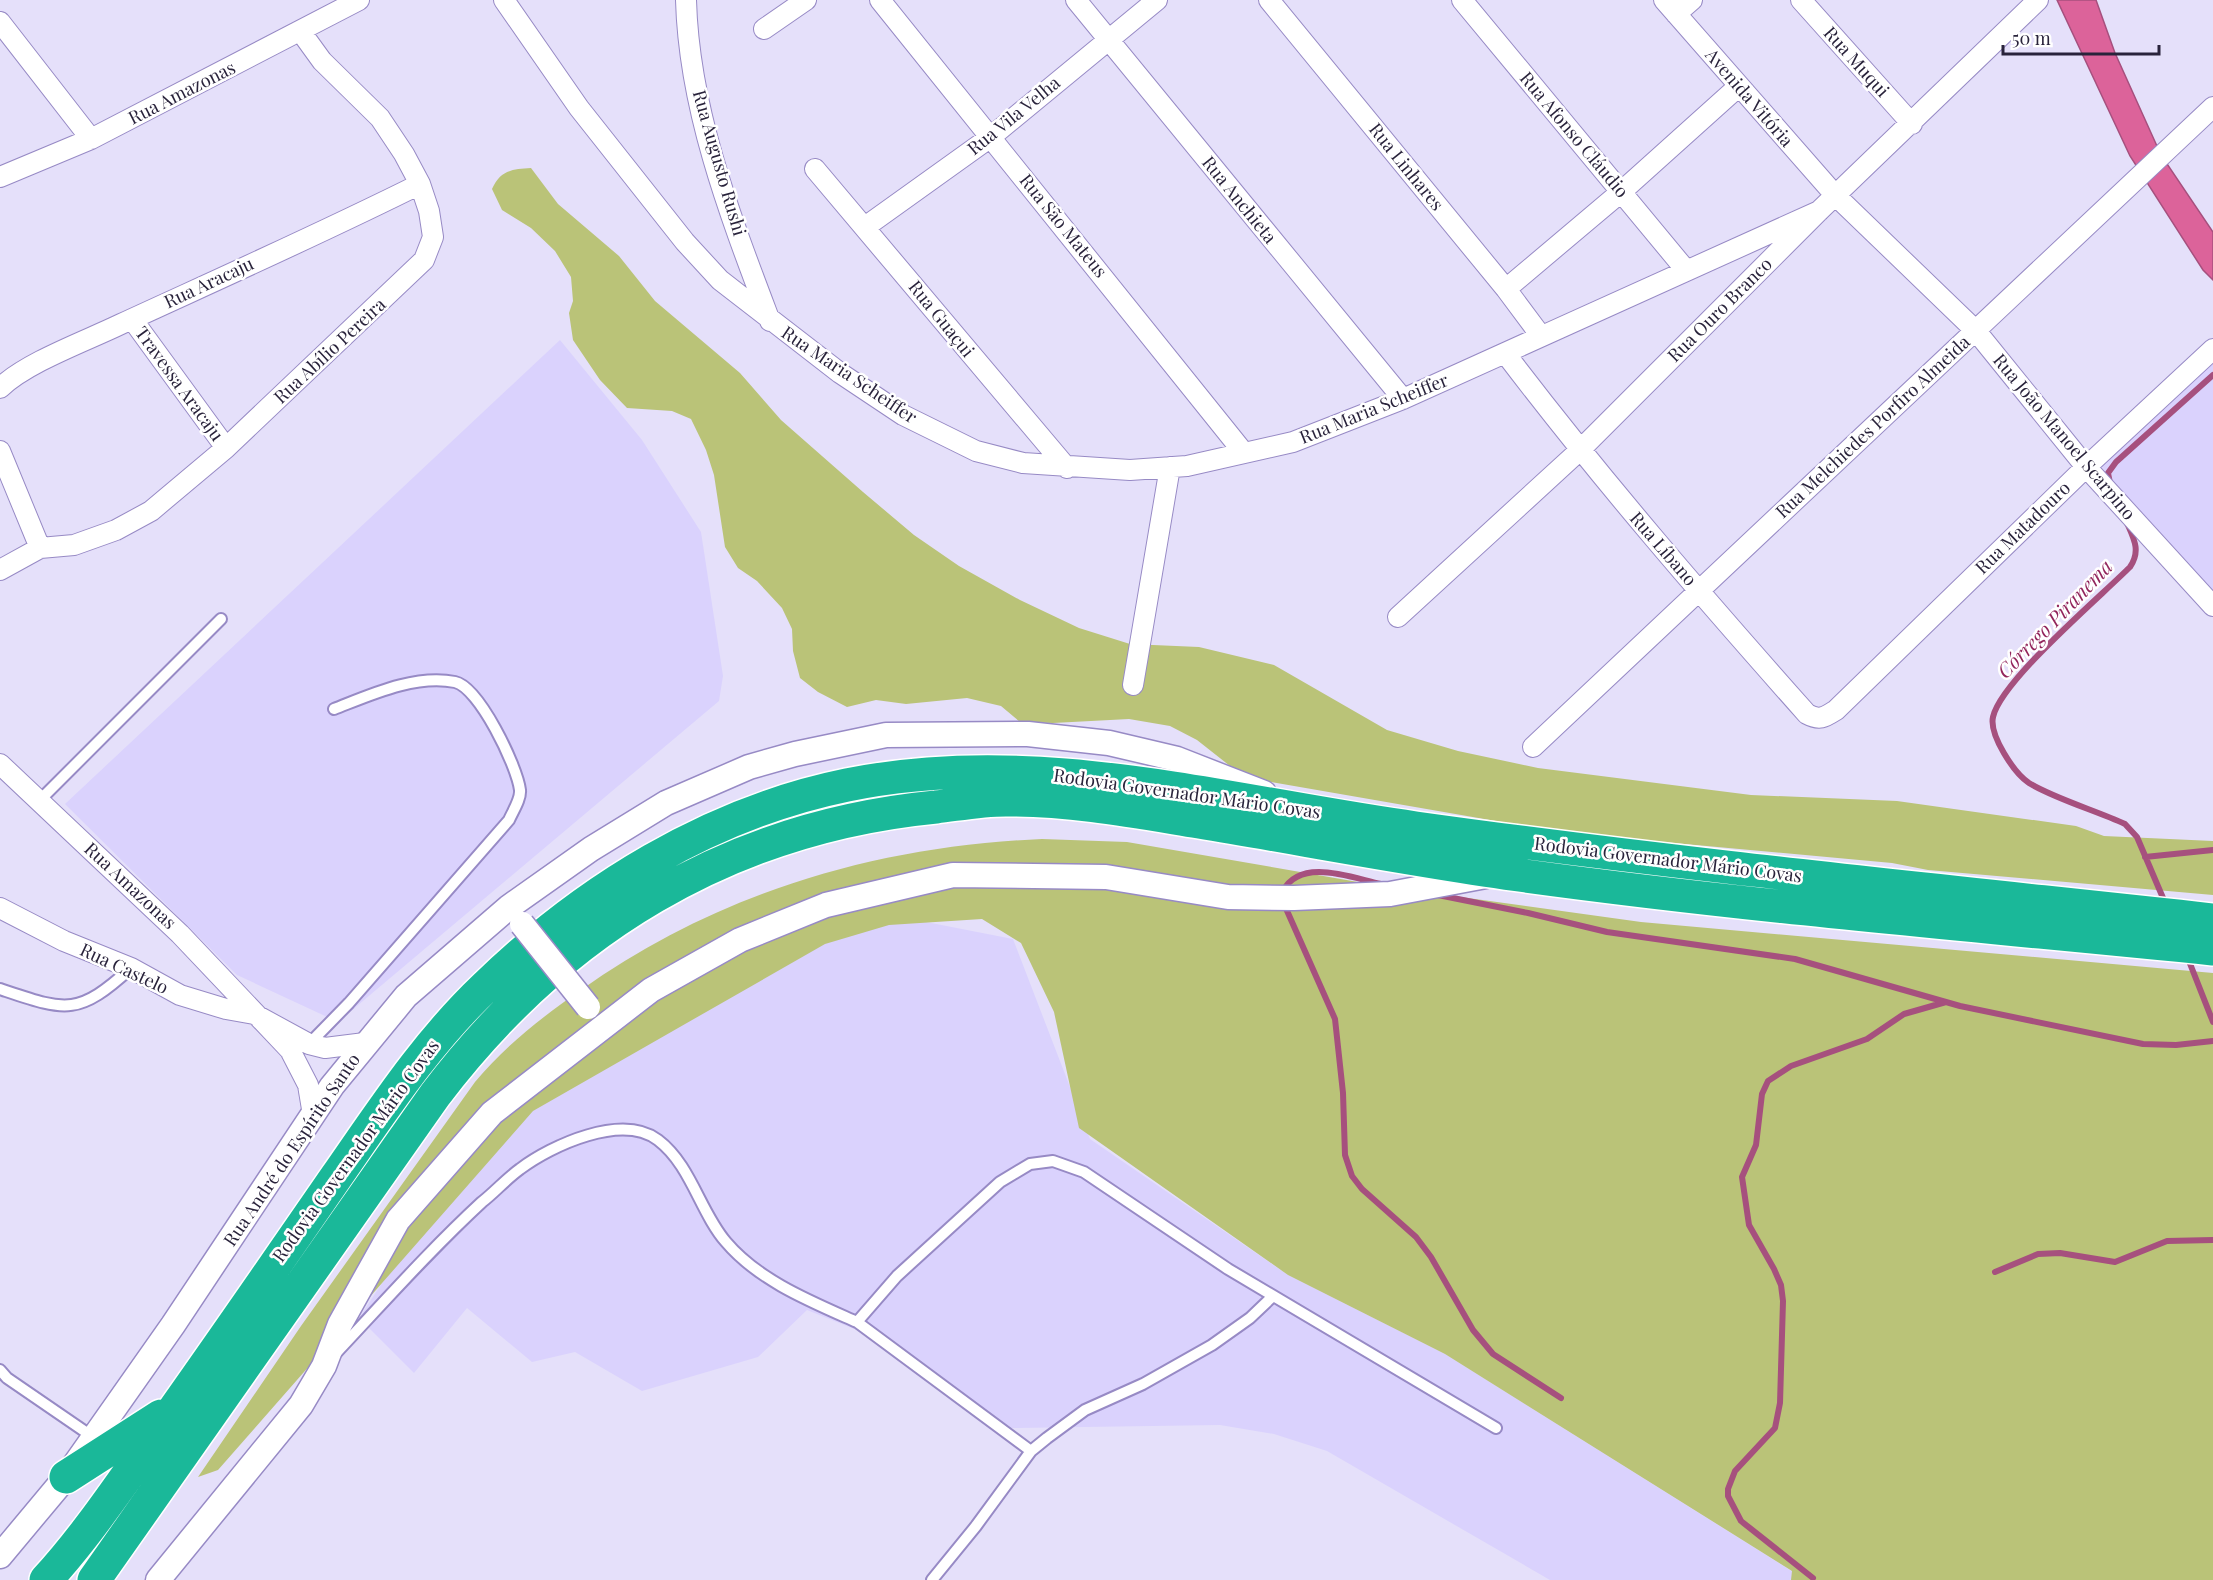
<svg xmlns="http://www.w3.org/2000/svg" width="2213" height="1580" viewBox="0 0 2213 1580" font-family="'Playfair Display',serif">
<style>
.built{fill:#dad2fd}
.green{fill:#bac378}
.water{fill:#dc639a;stroke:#a6507e;stroke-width:1.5}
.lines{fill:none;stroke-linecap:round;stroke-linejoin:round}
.stream{stroke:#a6507e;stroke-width:6}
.service-casing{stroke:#978ac5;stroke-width:14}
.minor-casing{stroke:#978ac5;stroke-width:22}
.tertiary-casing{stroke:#978ac5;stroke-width:27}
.motorway-casing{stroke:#fff;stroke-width:36}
.service{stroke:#fff;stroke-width:10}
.minor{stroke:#fff;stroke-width:20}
.tertiary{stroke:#fff;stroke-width:24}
.motorway{stroke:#1ab899;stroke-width:33}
.tertiary-bridge-casing{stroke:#978ac5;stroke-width:27;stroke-linecap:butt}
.tertiary-bridge{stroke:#fff;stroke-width:24}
.labels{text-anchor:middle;stroke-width:5;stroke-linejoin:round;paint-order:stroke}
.street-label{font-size:18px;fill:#29233b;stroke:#fff}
.water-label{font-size:20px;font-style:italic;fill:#92255c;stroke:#fff}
</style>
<rect width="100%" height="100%" fill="#e5e0fa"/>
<!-- built -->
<path class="built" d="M560 340 642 440 701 532 723 676 719 701 338 1022 237 975 65 804Z
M2213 355V606L2098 462Z
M875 912 1013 939 1090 1139 1288 1275 1445 1354 1806 1580H1550L1327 1451 1274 1434 1220 1425 1011 1428 904 1349 807 1310 758 1357 642 1391 575 1352 532 1362 467 1308 414 1373 359 1318 469 1152 615 1025Z"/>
<!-- green -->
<path class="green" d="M531 168 558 204 619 256 655 301 740 373 781 420 863 492 914 535 959 566 1020 600 1079 628 1130 644 1199 647 1274 665 1387 730 1458 751 1538 768 1751 795 1897 801 2076 826 2104 836 2213 841V895L1928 870 1892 863 1565 833 1271 782 1230 766 1197 740 1170 726 1129 719 1053 723 1020 722 1001 706 967 698 906 704 876 700 847 707 818 692 800 678 793 651 792 629 782 608 757 581 738 568 725 547 714 475 706 450 691 419 672 411 627 408 600 380 573 340 569 313 573 301 571 277 555 251 531 228 502 210 492 189C500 171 511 169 531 168Z
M1042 839 1127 842 1381 886 1641 922 2213 973V1580H1791L1792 1571 1445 1354 1288 1275 1079 1128 1054 1012 1021 943 982 919 889 925 825 944 533 1111 218 1470 198 1477 301 1326 475 1082C505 1046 542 1017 581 990 717 893 876 846 1042 839Z"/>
<!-- water -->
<path class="water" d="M2057 0H2096L2115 53 2161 155 2213 232V280L2203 270 2130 156Z"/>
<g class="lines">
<!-- stream -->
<path class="stream" d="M2110 483 2108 473 2116 462 2213 375
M2127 523C2134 539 2141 551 2130 567 2100 597 2001 681 1993 717 1989 735 2014 773 2029 783 2053 798 2097 811 2125 824L2137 837 2166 905
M2145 857 2213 850
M1283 891C1301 857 1352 878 1381 884
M1438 895 1528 913 1607 932 1795 959 1960 1006 2143 1044 2176 1045 2213 1041
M1284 904 1335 1019 1343 1093 1345 1155 1352 1176 1362 1189 1416 1237 1431 1257 1473 1330 1493 1354 1561 1398
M2187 956 2213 1022
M1995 1272 2038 1254 2060 1253 2115 1262 2167 1241 2213 1240
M1813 1578 1741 1521 1728 1496V1489L1735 1471 1775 1428 1780 1403 1783 1301 1781 1285 1774 1269 1749 1225 1742 1177 1756 1145 1762 1094 1768 1081 1791 1066 1867 1039 1904 1014 1946 1002"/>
<defs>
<path id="service" d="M39 801 221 619
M0 989C66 1011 77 1017 131 968
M309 1044 349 1003 509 820C513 811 521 799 520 790 517 766 479 687 455 682 415 674 370 695 334 709
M857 1322 1031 1451
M337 1352C384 1302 431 1249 482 1202 495 1192 506 1179 520 1169 552 1145 622 1113 658 1140 691 1165 700 1212 726 1242 759 1281 812 1302 857 1322L897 1276 1000 1182 1030 1164 1053 1161 1084 1172 1228 1269 1496 1428
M0 1370 7 1378 93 1437
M932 1580 976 1526 1031 1451 1047 1438 1085 1410 1143 1384 1212 1345 1250 1318 1273 1296"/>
<path id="minor" d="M504 0 579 108 685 242 720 280 840 373 903 415 976 451 1023 463 1130 470 1187 466 1293 442 1403 399 1819 211
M686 0C689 111 731 218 770 321
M880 0 1244 453
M1076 0 1403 399
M1269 0 1506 289 1541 336
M1462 0 1685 269
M1664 0 1835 195 1976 331 2086 467 2213 606
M1801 0 1912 124
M1676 14 1692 0
M0 22 91 139
M764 29 806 0
M815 169 1067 468
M0 177 91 139 359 0
M865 227 992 136 1157 0
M1506 289 1621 192 1739 86
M132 319 226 448
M1505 353C1600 478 1703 597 1807 714 1820 721 1825 717 1836 710L2086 467 2213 349
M0 388C27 362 86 341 121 324 221 278 322 233 420 184
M0 451 40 548
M0 570 40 548 74 545 116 530 151 511 226 448 424 260 433 237 429 211 420 184 404 154 380 118 322 61 301 32
M1398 617 1579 451 1819 211 2038 0
M1133 685 1170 467
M1533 747 2213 107
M0 764 180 934 290 1050 308 1085 313 1115
M0 908 64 941 131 968 180 995 226 1009 254 1014 309 1044 325 1048 365 1043"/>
<path id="tertiary" d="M0 1556 66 1477 173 1325 332 1086 406 996 509 907 591 849 666 803 749 767 795 754 886 735 1028 734 1109 743 1177 759 1264 793
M158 1580 301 1405 324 1366 340 1324 398 1220 492 1113 651 990 740 940 826 905 953 875 1106 877 1228 897 1294 898 1390 894 1486 876"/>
<path id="motorway" d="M66 1477 161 1416
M46 1580C89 1533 124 1479 161 1428 220 1345 278 1261 336 1177 382 1111 426 1043 485 987 585 890 710 813 847 785 1037 746 1228 802 1416 828 1681 865 1947 891 2213 920
M94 1580 435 1095C560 930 728 827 936 807 961 804 986 799 1011 800 1074 800 1137 812 1199 822 1308 840 1416 861 1526 876 1754 907 1984 926 2213 949"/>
</defs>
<!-- service casing -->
<use href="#service" class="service-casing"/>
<!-- minor casing -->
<use href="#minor" class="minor-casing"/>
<!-- tertiary casing -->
<use href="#tertiary" class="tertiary-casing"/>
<!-- motorway casing -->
<use href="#motorway" class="motorway-casing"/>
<!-- service -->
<use href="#service" class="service"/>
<!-- minor -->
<use href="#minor" class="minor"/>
<!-- tertiary -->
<use href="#tertiary" class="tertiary"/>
<!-- motorway -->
<use href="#motorway" class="motorway"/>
<defs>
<path id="tertiary-bridge" d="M522 924 588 1007"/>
</defs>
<!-- tertiary-bridge casing -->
<use href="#tertiary-bridge" class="tertiary-bridge-casing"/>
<!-- tertiary-bridge -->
<use href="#tertiary-bridge" class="tertiary-bridge"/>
</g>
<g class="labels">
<!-- street labels -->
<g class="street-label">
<text transform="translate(1856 62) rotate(48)" y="6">Rua Muqui</text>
<text transform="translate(182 93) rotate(-27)" y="6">Rua Amazonas</text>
<text transform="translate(1749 98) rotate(49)" y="6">Avenida Vitória</text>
<text transform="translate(1014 116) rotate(-39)" y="6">Rua Vila Velha</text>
<text transform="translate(1574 135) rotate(50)" y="6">Rua Afonso Cláudio</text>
<text transform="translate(719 163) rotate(74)" y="6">Rua Augusto Rushi</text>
<text transform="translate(1406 167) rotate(51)" y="6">Rua Linhares</text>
<text transform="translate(1239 200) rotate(51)" y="6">Rua Anchieta</text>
<text transform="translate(1063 226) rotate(51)" y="6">Rua São Mateus</text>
<text transform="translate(209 283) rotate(-25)" y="6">Rua Aracaju</text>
<text transform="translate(1720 310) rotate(-45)" y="6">Rua Ouro Branco</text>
<text transform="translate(941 319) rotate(51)" y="6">Rua Guaçui</text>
<text transform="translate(330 351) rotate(-43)" y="6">Rua Abílio Pereira</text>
<text transform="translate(849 375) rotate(34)" y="6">Rua Maria Scheiffer</text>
<text transform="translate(179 384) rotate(54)" y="6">Travessa Aracaju</text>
<text transform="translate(1374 409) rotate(-22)" y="6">Rua Maria Scheiffer</text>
<text transform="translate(1873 427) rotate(-43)" y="6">Rua Melchiedes Porfiro Almeida</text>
<text transform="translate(2064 437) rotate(50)" y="6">Rua João Manoel Scarpino</text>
<text transform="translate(2023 528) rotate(-44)" y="6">Rua Matadouro</text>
<text transform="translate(1663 549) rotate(49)" y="6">Rua Líbano</text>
<text transform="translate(1187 794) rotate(8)" y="6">Rodovia Governador Mário Covas</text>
<text transform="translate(1668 860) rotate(7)" y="6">Rodovia Governador Mário Covas</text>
<text transform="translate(130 886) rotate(43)" y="6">Rua Amazonas</text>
<text transform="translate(124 969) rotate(25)" y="6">Rua Castelo</text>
<text transform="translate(292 1150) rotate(-56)" y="6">Rua André do Espírito Santo</text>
<text transform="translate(356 1151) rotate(-54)" y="6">Rodovia Governador Mário Covas</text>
</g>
<!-- water labels -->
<g class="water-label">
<text transform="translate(2055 619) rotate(-46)" y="7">Córrego Piranema</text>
</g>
</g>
<!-- scale -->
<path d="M2003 45v9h156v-9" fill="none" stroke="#29233b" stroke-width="3"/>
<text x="2012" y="45" font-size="18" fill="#29233b" stroke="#ffffff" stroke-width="4.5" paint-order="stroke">50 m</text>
</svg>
